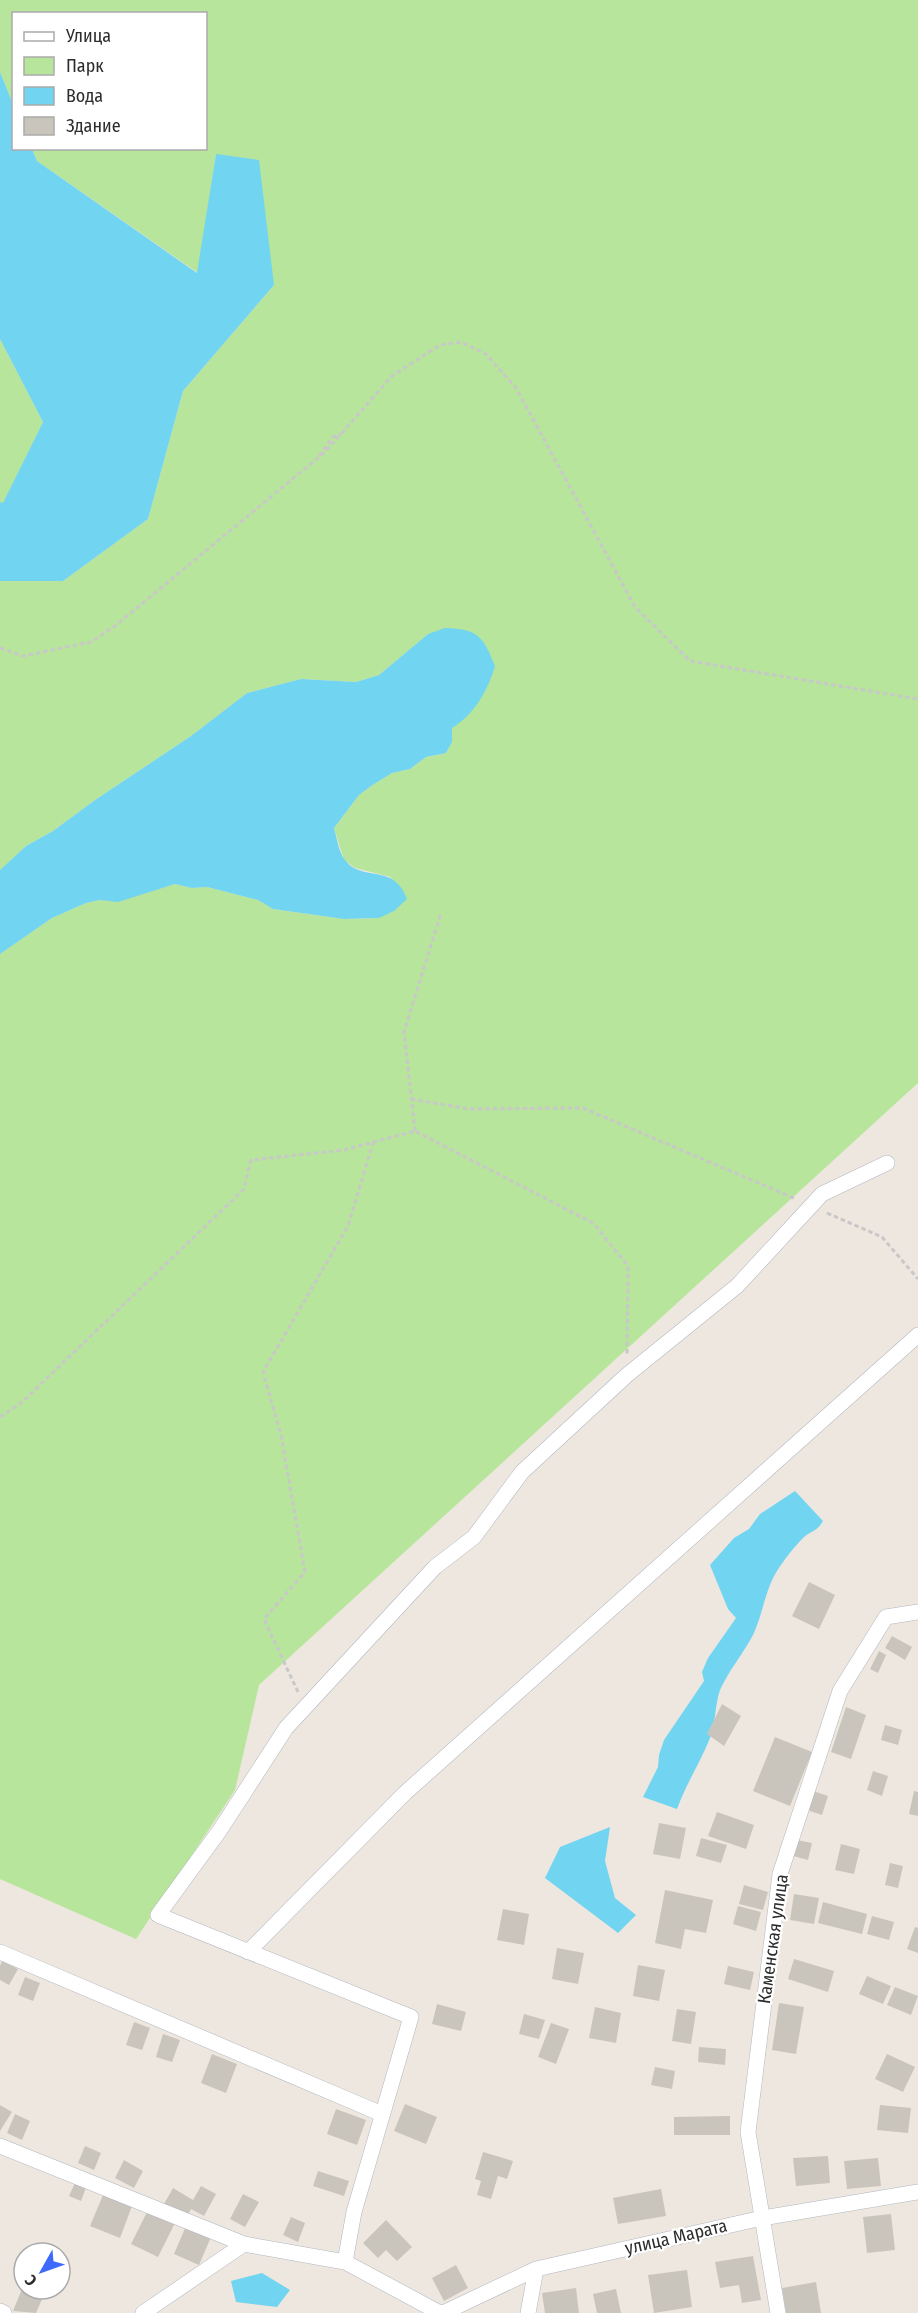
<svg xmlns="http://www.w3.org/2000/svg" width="918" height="2313" viewBox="0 0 918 2313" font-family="'Fira Sans Condensed',sans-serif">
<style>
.green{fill:#b7e59b}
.water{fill:#71d4f0}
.building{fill:#c9c5bd}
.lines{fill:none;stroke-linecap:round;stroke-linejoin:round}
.minor-casing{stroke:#b2b6c0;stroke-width:16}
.path{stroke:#c8c8c8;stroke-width:3;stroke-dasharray:4.5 3;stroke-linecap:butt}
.minor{stroke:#fff;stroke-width:15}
.labels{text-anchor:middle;stroke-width:4.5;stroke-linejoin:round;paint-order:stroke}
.street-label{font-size:18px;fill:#2c2c2c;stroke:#fff}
</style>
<rect width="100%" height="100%" fill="#eee7df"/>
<!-- green -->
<path class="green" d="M0 0H918V1083L259 1685 235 1790 136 1939 0 1879V954L52 918 86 903 100 900 118 901 175 884 192 888 207 887 258 900 273 909 344 919 379 918 391 877 355 868 344 860 334 828 359 795 371 786 392 773 410 769 426 757 446 753 452 742V728L484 693 428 634 379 675 356 682 301 679 247 693 191 736 95 800 53 831 26 846 0 870V581H63L148 519 183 391 274 285 216 154 198 273 37 161 32 149 206 148V14H14L13 104 0 72Z
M0 339 43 422 3 504 0 502Z"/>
<!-- water -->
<path class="water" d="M0 72 13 104 14 148 32 149 37 161 197 273 216 154 259 160 274 285 183 391 148 519 63 581H0V502L3 503 43 422 0 339Z
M445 628C478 629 483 636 495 666 488 690 474 715 452 728V742L446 753 426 757 410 769 392 773 371 786 359 795 334 828C337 838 339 853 345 860 362 883 394 862 407 899L394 911 379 918 344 919 273 909 258 900 207 887 192 888 175 884 118 902 100 900 86 903 52 918 0 954V870L26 846 53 831 95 800 191 736 247 693 301 679 356 682 379 675 428 634Z
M795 1491 823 1521C816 1533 811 1530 803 1538 794 1547 784 1560 777 1571 765 1590 763 1614 753 1635 743 1654 729 1670 720 1690 715 1703 716 1723 710 1738 700 1763 686 1784 677 1809L643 1797 658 1767 659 1755 664 1740 704 1681 702 1672 708 1658 736 1618 728 1609 710 1565 734 1538 749 1529 760 1514Z
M610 1827 605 1861 615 1898 636 1915 618 1933 545 1878 560 1847Z
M262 2273 290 2290 277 2307 236 2302 231 2281Z"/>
<!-- building -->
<path class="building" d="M809 1582 835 1595 819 1629 792 1616Z
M892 1636 912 1647 905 1660 885 1648Z
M879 1651 886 1655 878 1673 870 1669Z
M722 1704 741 1716 724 1746 707 1734Z
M846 1707 866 1715 851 1759 831 1752Z
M885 1725 902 1730 898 1745 881 1740Z
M775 1737 812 1752 790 1806 753 1791Z
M873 1771 888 1776 882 1796 867 1790Z
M813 1791 828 1796 822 1815 807 1810Z
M914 1791 918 1792V1816L909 1814Z
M717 1812 754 1825 746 1849 708 1836Z
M659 1823 686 1828 680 1859 653 1854Z
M701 1838 727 1845 721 1863 696 1856Z
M797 1840 812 1843 808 1860 793 1856Z
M841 1844 860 1849 854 1874 835 1870Z
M890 1863 903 1866 898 1888 885 1885Z
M744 1885 768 1892 763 1910 739 1904Z
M665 1890 713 1900 706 1933 685 1929 681 1949 655 1943Z
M794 1894 819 1898 814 1924 790 1920Z
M823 1902 867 1914 862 1934 818 1923Z
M738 1906 761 1912 756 1931 733 1924Z
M503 1909 529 1914 524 1945 497 1940Z
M872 1916 894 1922 889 1940 867 1934Z
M915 1927 918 1928V1953L907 1949Z
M557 1948 584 1953 578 1984 552 1979Z
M794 1959 834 1971 828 1992 788 1979Z
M2 1961 18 1969 9 1985 0 1980V1966Z
M638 1965 665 1970 659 2001 633 1996Z
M728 1966 754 1972 750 1990 724 1984Z
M867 1976 891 1986 883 2004 859 1994Z
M25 1977 40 1983 33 2001 18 1995Z
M895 1987 918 1996 911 2015 887 2005Z
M779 2003 804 2007 796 2054 772 2050Z
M437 2004 466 2012 461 2031 432 2024Z
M595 2007 621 2013 616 2043 589 2038Z
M677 2009 696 2012 691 2044 672 2041Z
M524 2014 545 2020 539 2039 519 2034Z
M134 2022 150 2028 142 2050 126 2045Z
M551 2023 569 2029 556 2064 538 2057Z
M163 2034 180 2040 172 2062 156 2057Z
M699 2047 726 2049 725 2065 698 2062Z
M212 2054 237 2064 226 2093 201 2083Z
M887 2054 915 2067 903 2092 875 2079Z
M655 2067 675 2071 672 2089 651 2085Z
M405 2104 437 2117 426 2144 394 2131Z
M0 2105 12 2112 0 2131Z
M880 2105 911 2108 908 2133 877 2130Z
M336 2109 366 2120 357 2145 327 2134Z
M15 2114 30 2121 22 2140 7 2133Z
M730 2116V2135H674V2117Z
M85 2146 101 2153 94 2170 78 2163Z
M483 2152 513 2161 507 2179 498 2176 491 2199 477 2195 481 2181 475 2179Z
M828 2156 830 2183 796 2186 793 2158Z
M878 2158 881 2186 847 2189 844 2161Z
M124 2160 143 2171 134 2188 115 2178Z
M318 2171 349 2181 344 2196 313 2186Z
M76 2181 87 2185 81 2201 69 2196Z
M201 2186 216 2194 204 2216 191 2209 187 2217 164 2204 173 2188 193 2200Z
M661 2189 666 2216 618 2224 613 2198Z
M243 2194 259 2202 245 2227 230 2219Z
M103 2195 132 2206 120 2238 90 2226Z
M148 2210 175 2223 158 2257 131 2244Z
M891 2214 895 2250 867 2253 863 2217Z
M291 2217 305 2223 298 2242 283 2235Z
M386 2220 412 2247 397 2261 386 2250 378 2258 363 2243Z
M186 2226 211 2237 199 2265 174 2254Z
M753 2256 761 2300 742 2303 739 2285 720 2288 715 2262Z
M456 2265 468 2288 444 2301 432 2278Z
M687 2270 692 2307 654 2313 648 2275Z
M816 2282 821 2313H786L782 2288Z
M24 2284V2289L43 2297 36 2313 13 2311Z
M576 2288 579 2313H545L542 2293Z
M616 2289 621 2313H597L593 2294Z"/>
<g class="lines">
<defs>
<path id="minor" d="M0 1952 382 2114
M248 1952 405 1793 918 1335
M0 2146 244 2244 345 2262 440 2313
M345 2262 354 2212 411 2017 158 1915 220 1830 286 1728 435 1567 474 1537 522 1472 627 1375 737 1286 822 1194 887 1163
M0 2311 4 2313
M143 2313 244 2244
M443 2313 536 2269 762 2218 918 2192
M528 2313 536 2269
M778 2313 748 2132 780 1874 840 1691 886 1617 918 1612"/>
</defs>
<!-- minor casing -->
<use href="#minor" class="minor-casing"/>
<!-- path -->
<path class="path" d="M319 456 333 437 341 434
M0 648 23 656 91 642 115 626 325 452 392 376 440 345 461 342 486 354 516 388 635 607 690 661 918 699
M411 1099 470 1109 583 1108 796 1199
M415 1131 404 1032 441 913
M827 1213 882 1237 918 1279
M0 1417 21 1403 244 1189 251 1160 344 1150 415 1131 593 1223 628 1266 627 1356
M298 1692 264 1619 305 1572 281 1435 263 1372 348 1226 373 1143"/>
<!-- minor -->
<use href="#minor" class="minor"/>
</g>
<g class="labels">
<!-- street labels -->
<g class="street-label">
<text transform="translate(773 1939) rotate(-82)" y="6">Каменская улица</text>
<text transform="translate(676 2237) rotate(-13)" y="6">улица Марата</text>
</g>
</g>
<!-- legend -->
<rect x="12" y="12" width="195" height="138" fill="#ffffff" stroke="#ababab" stroke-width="1.5"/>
<rect x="24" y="32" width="30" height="9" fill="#ffffff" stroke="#ababab" stroke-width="1.5"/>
<text x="66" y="42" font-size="18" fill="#2c2c2c">Улица</text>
<rect x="24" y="57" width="30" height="18" fill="#b7e59b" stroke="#ababab" stroke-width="1.5"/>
<text x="66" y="72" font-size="18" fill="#2c2c2c">Парк</text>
<rect x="24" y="87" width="30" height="18" fill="#71d4f0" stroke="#ababab" stroke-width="1.5"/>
<text x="66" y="102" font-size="18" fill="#2c2c2c">Вода</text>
<rect x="24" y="117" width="30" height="18" fill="#c9c5bd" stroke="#ababab" stroke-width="1.5"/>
<text x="66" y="132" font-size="18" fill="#2c2c2c">Здание</text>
<!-- north arrow -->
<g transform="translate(42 2271) rotate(230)"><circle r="28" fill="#ffffff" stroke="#ababab" stroke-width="1.5"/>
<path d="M0-4.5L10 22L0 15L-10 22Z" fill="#3e69fc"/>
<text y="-9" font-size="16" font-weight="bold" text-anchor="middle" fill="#2c2c2c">С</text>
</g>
</svg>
